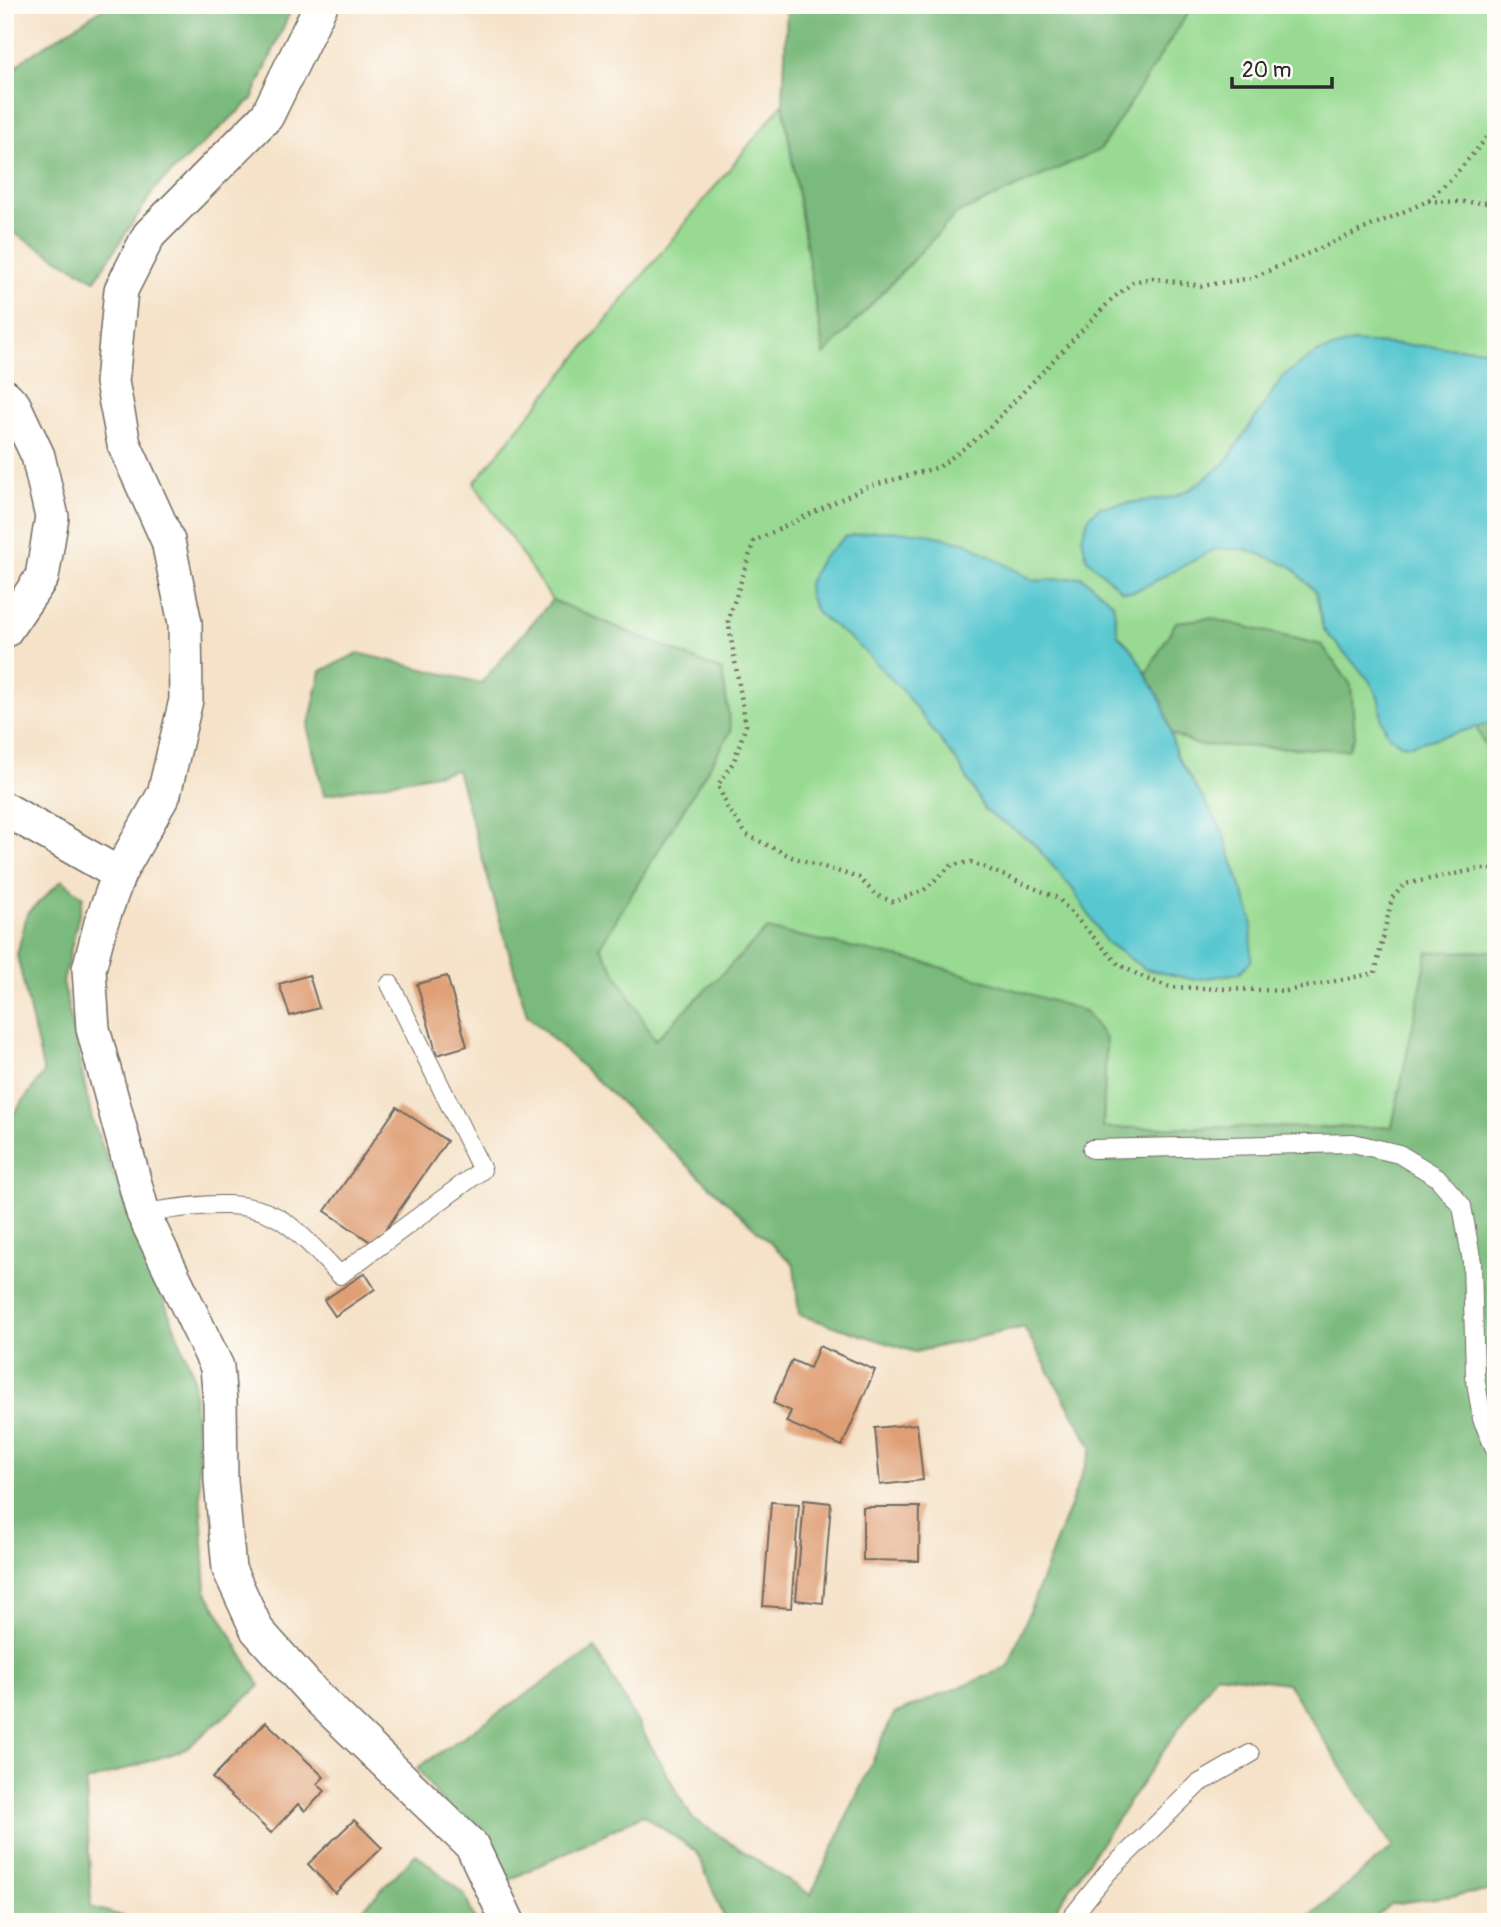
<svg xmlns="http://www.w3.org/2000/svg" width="1501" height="1927" viewBox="0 0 1501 1927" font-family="Pangolin,sans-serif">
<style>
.green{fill:#98da92;stroke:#62825e;stroke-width:2}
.forest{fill:#7aba7c;stroke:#527254;stroke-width:2}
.water{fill:#59c7d0;stroke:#42797e;stroke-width:2}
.building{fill:#df9e73}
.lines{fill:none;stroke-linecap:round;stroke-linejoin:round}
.lane-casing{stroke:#726b62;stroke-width:20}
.street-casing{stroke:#726b62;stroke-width:36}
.path{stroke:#726b62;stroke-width:4.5;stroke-dasharray:2 5;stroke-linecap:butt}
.lane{stroke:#fff;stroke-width:18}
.street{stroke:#fff;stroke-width:33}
</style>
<rect width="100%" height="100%" fill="#fdfcf7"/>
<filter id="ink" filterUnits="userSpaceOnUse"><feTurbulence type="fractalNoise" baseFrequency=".0143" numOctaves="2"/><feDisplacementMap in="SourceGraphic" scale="14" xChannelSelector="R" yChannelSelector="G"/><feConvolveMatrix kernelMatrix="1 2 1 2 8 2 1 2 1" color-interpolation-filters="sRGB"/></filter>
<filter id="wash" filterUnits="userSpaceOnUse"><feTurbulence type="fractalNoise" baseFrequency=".00686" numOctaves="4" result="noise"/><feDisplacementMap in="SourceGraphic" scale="28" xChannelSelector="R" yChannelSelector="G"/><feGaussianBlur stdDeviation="1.57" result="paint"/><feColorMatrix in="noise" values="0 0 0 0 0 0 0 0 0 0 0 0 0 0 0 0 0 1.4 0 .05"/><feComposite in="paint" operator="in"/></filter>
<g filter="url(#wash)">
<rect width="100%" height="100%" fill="#f5e2c8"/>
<!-- green -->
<path class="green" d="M1193 5H1496V951L1428 953 1392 1127 1103 1128 1106 1039 655 1040 600 946 731 731 722 671 552 600 474 483 783 103 824 354 956 214 1100 149Z"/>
<!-- forest -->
<path class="forest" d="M108 5H293L252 99 157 186 95 280 5 228V78L23 60Z
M787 5H1193L1100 150 956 214 824 355 783 103Z
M552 600 722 671 731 731 600 946 655 1040 767 929 930 964 1085 1011 1106 1039 1103 1128 1392 1127 1428 952 1496 951V1890L1390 1904 1370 1922H1303L1393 1847 1287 1683 1216 1674 1047 1922H726L697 1852 643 1815 503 1883 417 1768 595 1648 692 1818 811 1895 894 1714 1008 1667 1092 1448 1024 1327 915 1352 799 1315 794 1265 527 1015 457 770 324 795 308 729 321 671 358 653 481 683Z
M1209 618 1322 645 1351 685 1355 735 1348 750 1198 745 1170 733 1163 704 1146 674 1176 622Z
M1496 722V769L1476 727Z
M62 880 83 897 63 982 92 1120 193 1374 206 1591 260 1686 186 1749 86 1782 91 1907 142 1922H5V1125L44 1073 17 955 27 914Z
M416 1854 464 1894 476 1922H350Z"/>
<!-- water -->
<path class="water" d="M1352 342 1496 350V722L1411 745 1401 744 1389 736 1382 722 1379 699 1369 680 1323 629 1316 593 1291 566 1245 549H1215L1144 587 1132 592 1122 591 1087 559 1082 537 1089 517 1099 507 1174 497 1194 487 1225 463 1284 375 1317 353Z
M873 531 919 532 967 543 1035 581 1082 577 1113 603 1118 635 1132 649 1163 704 1176 754 1222 830 1252 919 1251 961 1239 973 1195 980 1145 969 1106 942 1072 888 1031 841 985 810 960 766 902 690 857 644 817 613 809 596 808 583 821 559 845 537Z"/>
<g id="blocks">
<!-- building -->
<path class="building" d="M309 975 319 1008 290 1016 279 984Z
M447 976 467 1046 437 1055 417 984Z
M397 1107 447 1141 375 1245 325 1211Z
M365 1273 375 1289 335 1316 324 1300Z
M819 1346 875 1370 842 1446 786 1422 791 1411 773 1403 792 1360 810 1368Z
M917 1424 923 1480 880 1485 875 1428Z
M804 1500 831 1503 823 1603 796 1600Z
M771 1502 799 1504 791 1608 763 1606Z
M863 1507H920L919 1561 863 1560Z
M266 1722 324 1777 317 1784 325 1791 305 1811 298 1804 271 1833 212 1778Z
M354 1820 382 1848 335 1893 308 1864Z"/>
</g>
</g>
<g filter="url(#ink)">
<use href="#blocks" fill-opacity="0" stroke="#726b62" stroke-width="2"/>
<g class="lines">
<defs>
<path id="lane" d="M1092 1149 1353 1143 1399 1154 1437 1177 1462 1206 1472 1262 1475 1376 1482 1419 1496 1451
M143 1213C191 1207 249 1193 290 1226 308 1240 324 1259 340 1275L482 1170 390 984
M1068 1922 1108 1872 1198 1784 1250 1754"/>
<path id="street" d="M321 5 267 116 149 235 121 290 112 382 124 444 168 541 185 623 186 700 164 794 119 874 101 923 89 969 93 1029 143 1213 217 1367 220 1402 221 1481 229 1569 257 1630 317 1697 472 1846 508 1922
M5 396 14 405 38 456 52 517 42 577 5 631
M5 809 119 874"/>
</defs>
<!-- lane casing -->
<use href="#lane" class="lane-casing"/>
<!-- street casing -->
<use href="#street" class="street-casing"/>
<!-- path -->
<path class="path" d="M1496 127 1454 176 1428 201 1252 278 1201 286 1152 278 1133 282 1111 300 984 433 939 467 864 488 754 541 728 621 746 725 734 761 718 785 728 809 747 835 792 857 859 878 876 895 894 902 924 890 952 865 971 862 1058 898 1119 965 1147 979 1170 987 1286 991 1375 973 1392 898 1405 884 1479 869H1496
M1428 201 1496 203"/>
<!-- lane -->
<use href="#lane" class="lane"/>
<!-- street -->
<use href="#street" class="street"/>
</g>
</g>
<!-- margin -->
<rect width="1501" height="1927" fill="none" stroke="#fdfcf7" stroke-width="28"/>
<!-- scale -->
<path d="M1232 77v10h100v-10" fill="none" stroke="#2b2b2b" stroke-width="3.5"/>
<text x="1242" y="77" font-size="21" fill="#2b2b2b" stroke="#fdfcf7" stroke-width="5" paint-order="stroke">20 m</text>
</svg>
